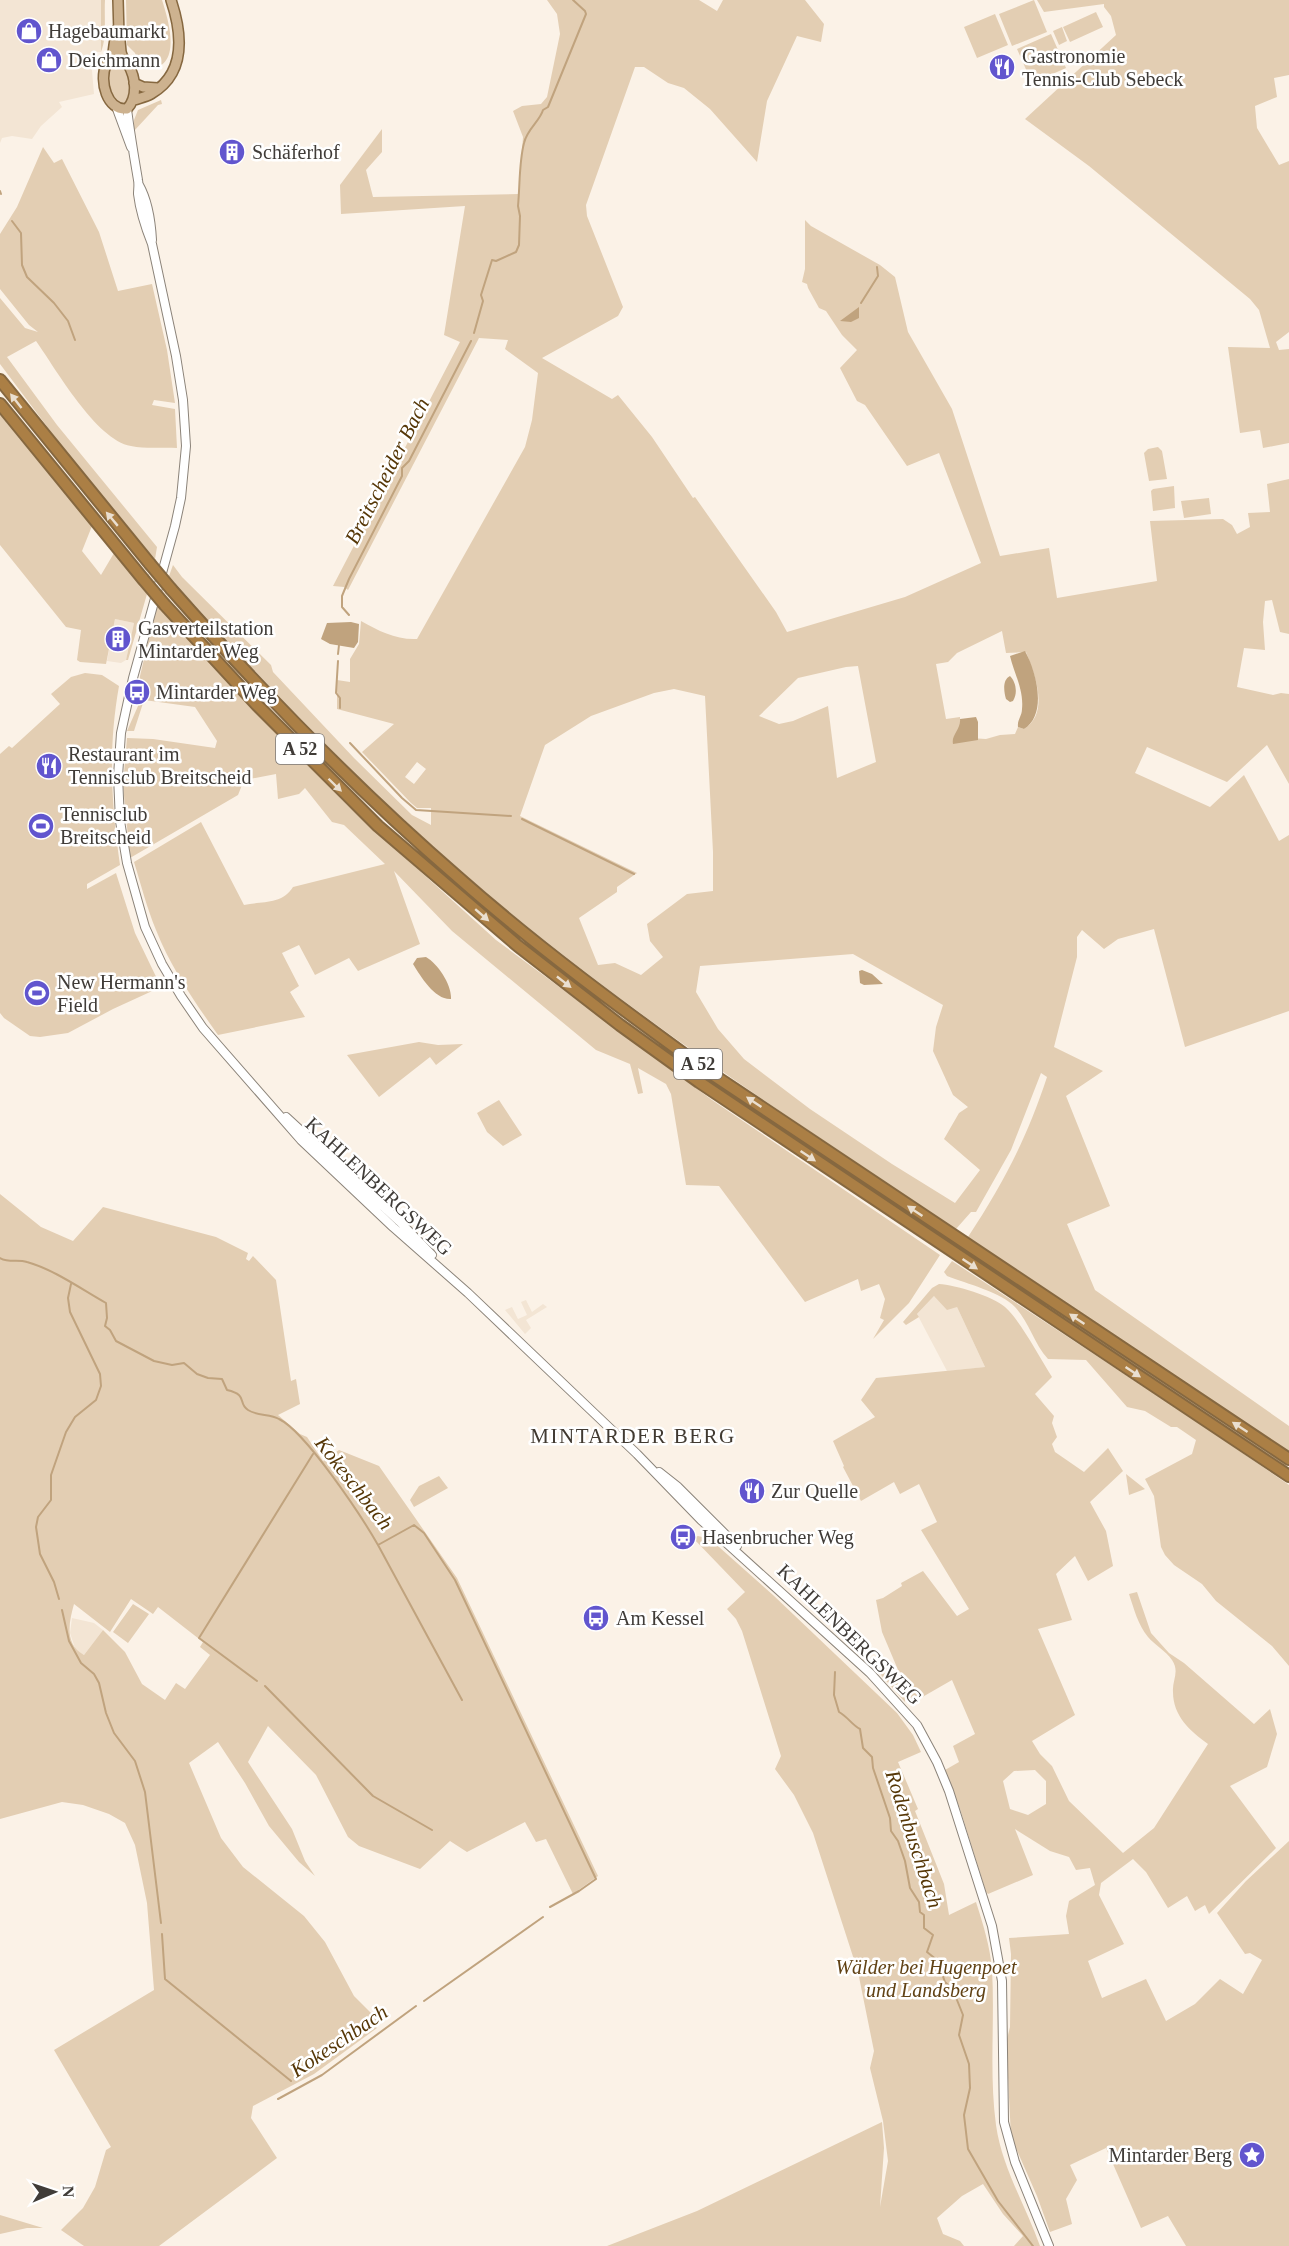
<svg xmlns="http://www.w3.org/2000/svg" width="1289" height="2246" viewBox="0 0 1289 2246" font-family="Georgia,serif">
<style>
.built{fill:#f3e5d4}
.green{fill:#e3ceb3;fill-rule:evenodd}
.water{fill:#c0a37e}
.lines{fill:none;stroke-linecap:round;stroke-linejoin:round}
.stream{stroke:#c0a37e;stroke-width:2}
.minor-casing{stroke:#8b8379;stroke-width:10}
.major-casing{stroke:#866840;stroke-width:12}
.highway-casing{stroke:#866840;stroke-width:14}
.minor{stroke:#fff;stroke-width:8}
.major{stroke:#cdb28f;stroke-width:9}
.highway{stroke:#ab7f45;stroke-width:10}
.highway-bridge-casing{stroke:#866840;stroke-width:14;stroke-linecap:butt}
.highway-bridge{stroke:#ab7f45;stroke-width:10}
.oneway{fill:#eadfd0}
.labels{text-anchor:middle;stroke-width:5;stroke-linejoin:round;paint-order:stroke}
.shield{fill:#fff;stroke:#797674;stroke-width:1.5}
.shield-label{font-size:18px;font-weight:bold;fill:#403c38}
.poi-label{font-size:20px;fill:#403c38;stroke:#fff;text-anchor:start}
.street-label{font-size:20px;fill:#403c38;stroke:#fff}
.park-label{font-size:20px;font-style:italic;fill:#614215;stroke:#fff}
.water-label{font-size:21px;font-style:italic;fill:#563707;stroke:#fff}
.neighbourhood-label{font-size:21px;letter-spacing:1.5px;fill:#413a31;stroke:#fff}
</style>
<rect width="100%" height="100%" fill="#fbf2e7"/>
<!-- built -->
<path class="built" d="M0 0H101V52H97L96 56 91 59 94 94 59 102 62 107 41 126 32 139 12 136 2 138 0 143Z
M115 619 134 623 126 660 121 663 107 661Z
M934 1296 957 1307 985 1367 947 1371 917 1314Z
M526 1300 532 1312 543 1304 547 1307 526 1320 531 1328 525 1334 505 1310 512 1307 518 1319 527 1315 521 1302Z
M72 1618 94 1623 103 1630 84 1655 76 1651 70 1633Z"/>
<!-- green -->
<path class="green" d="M101 0H105C104 17 107 37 101 52Z
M126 0H162C170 25 184 74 140 69L135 53 127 45Z
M547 0H699L717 11 723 0H805L824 24 821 42 797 36 767 101 757 162 710 109 684 88 668 83 644 67H635L586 205 587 216 623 307 618 316 542 358 612 399 618 395 652 437 693 498 695 497 776 612 787 632 905 597 981 563 939 453 907 466 865 405 857 401 840 368 857 350 842 335 826 311 819 308 808 288 807 284 802 282 805 269V220L811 226 880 265 895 277 908 332 952 409 1000 556 1049 548 1057 598 1157 581 1150 521 1223 519 1232 525 1237 534 1250 527 1248 513 1270 512 1267 484 1289 479V634L1280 632 1272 600 1265 601 1263 622 1265 650 1244 648 1237 687 1273 695 1281 693 1289 694V784L1267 745 1227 782 1147 747 1135 773 1210 807 1244 775 1279 841 1289 835V1011L1185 1047 1154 929 1118 939 1104 949 1082 930 1077 937V957L1054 1047 1103 1071 1066 1096 1110 1206 1067 1224 1095 1290 1289 1426V1452L968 1237C1003 1184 1027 1138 1047 1077L1041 1073 1011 1150 976 1212H971L956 1229C775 1108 590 989 428 842 336 759 251 669 169 576L173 565 182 577 271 665 273 672 354 758 412 815 431 825V808H417L411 803 362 752 394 724 337 709V680L350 682V659L359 644 361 621C379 631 396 640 417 639L525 447 532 420 538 373 505 349 508 340 479 338 348 590 344 587 333 586 460 342 444 335 465 206 341 214 340 185 382 129V152L366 170 373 197 519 194 523 137 513 111 522 106 541 104 547 97 560 34 557 14ZM1002 631 1006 653 1026 652C1035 675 1050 713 1024 729L1018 727 1015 734 1000 735 986 739 954 737 960 728V717L946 719 936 664 948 662 957 653ZM858 666 876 762 837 778 828 706 793 721 779 724 759 716 798 678 846 667ZM674 689 705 696 713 852V891L687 894 647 924 650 941 663 957 641 975 615 963 598 965 579 918 617 892V887L637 873 520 816 545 745 591 716 654 693ZM417 762 426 769 414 784 405 777ZM853 954 943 1005 936 1027 933 1051 953 1095 968 1107 959 1113 944 1139 980 1170 955 1203 892 1164 810 1109 744 1059 718 1029 696 992 700 966Z
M1034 0 1047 32 1012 46 999 14Z
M1037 0H1289V75L1274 78 1277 97 1255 106 1257 128 1279 165 1289 161V332L1276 342 1279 350 1289 349V443L1263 448 1260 430 1240 433 1228 347 1270 348 1259 310 1250 299 1089 166 1025 119 1116 35 1111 16 1104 7V4L1044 12Z
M1096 12 1103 27 1070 42 1063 27Z
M995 14 1008 45 977 58 964 27Z
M1062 27 1067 41 1059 45 1053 31Z
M1051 34 1066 68 1032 83 1017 49Z
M115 58C125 62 133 80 131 91 130 96 127 101 126 105L117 103C108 89 105 72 115 58Z
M161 100 162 104 158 105 134 131V120L138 110Z
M43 147 54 163 62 159 99 232 118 291 152 284 167 350 175 403 154 400 152 405 175 409 177 448C162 447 145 449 131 446 96 440 56 369 36 341L7 357 57 425 157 547 155 559 70 457 0 364V298L25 328 38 332 29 325 0 289V234L17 207Z
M0 415 92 526 82 551 101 575 114 553 147 594 128 660H126L134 623 115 619 106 664 80 662 77 660 81 630 66 627 0 545Z
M1158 447 1162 451 1167 479 1149 481 1144 453 1148 449Z
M1174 486 1175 508 1153 511 1151 491 1153 489Z
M1209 498 1211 514 1184 518 1181 501Z
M157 604 252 708 347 805 496 940 712 1100 940 1255 909 1303 873 1339 884 1320 880 1318 885 1299 879 1284 861 1291 858 1279 805 1302 719 1186 686 1185 671 1094 666 1084 638 1068 643 1093 638 1094 630 1064 596 1050 452 931 394 871 420 944 358 971 349 958 315 975 299 945 282 953 299 986 290 992 305 1017 218 1035C194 1001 171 968 156 930 147 908 141 885 134 862L201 822 244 905C261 901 282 905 293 887L385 864 344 825 332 822 305 788 299 794 278 799 276 774 244 780 238 795 130 858 123 785 127 738 153 739 215 748 217 741 195 707 144 700 134 731H127L138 706 140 676Z
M85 673 102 675 119 686C108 748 111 802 120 865L87 884V889L116 873 135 933 161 987 113 1009 68 1033 40 1037 30 1036 4 1018 0 1013V754L9 746 12 748 60 704 51 694 71 677Z
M419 1042 438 1045 463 1044 436 1065 430 1057 379 1097 347 1055Z
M499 1100 522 1135 503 1146 487 1132 477 1113Z
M0 1194 41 1227 73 1241 103 1207 216 1237 248 1253 246 1259 249 1261 253 1256 276 1280 291 1381 296 1379 300 1404 278 1415 300 1434 307 1437 323 1461 339 1450 379 1466 457 1578 598 1876 573 1894 546 1839 536 1842 525 1822 467 1852 450 1841 420 1869 359 1846 348 1837 316 1775 268 1726 248 1762 292 1829 305 1861 315 1876 299 1862 269 1826 245 1783 218 1742 189 1763 221 1838 243 1867 304 1916 325 1942 354 1996 379 2021 374 2025 377 2028 314 2074 253 2106 251 2118 277 2158 159 2246H84L61 2230 83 2208 95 2187 106 2150 111 2147 54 2050 154 1990 147 1903 135 1845 125 1823 109 1814 83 1805 62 1802 0 1819ZM131 1599 153 1614 158 1607 203 1642 200 1647 210 1655 185 1689 176 1683 165 1700 142 1684 125 1652 103 1630 84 1655C64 1644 69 1622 74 1604L110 1632Z
M952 1261 1196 1421 1289 1485V1666L1272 1646 1216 1601 1202 1584 1174 1565 1165 1555 1161 1547 1154 1496 1145 1479 1192 1454 1196 1440 1177 1427H1171L1145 1411 1127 1407 1086 1360 1048 1359C1034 1344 1029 1322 1015 1307 1001 1292 967 1284 947 1276L944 1272Z
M939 1284C955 1285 993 1296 1005 1307 1020 1320 1040 1358 1052 1377L1035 1394 1054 1416 1052 1423 1057 1437 1052 1444 1055 1452 1084 1472 1108 1448 1123 1471 1090 1502 1106 1531 1113 1566 1088 1581 1075 1556 1056 1574 1072 1620 1038 1629 1075 1715 1032 1741 1040 1754 1052 1766 1069 1801 1123 1853 1154 1828 1208 1744C1190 1731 1173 1716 1173 1692 1172 1680 1180 1672 1172 1660 1166 1651 1155 1645 1148 1637 1138 1625 1134 1609 1129 1594L1137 1592 1151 1633 1169 1653 1184 1663 1254 1724 1270 1709 1277 1734 1267 1767 1230 1786 1276 1848 1209 1914 1205 1905 1195 1911 1187 1896 1168 1908 1146 1872 1133 1859 1101 1883 1099 1895 1124 1944 1088 1961 1102 1998 1146 1979 1166 2021 1195 2004 1220 1979 1243 1994 1262 1960 1250 1953 1245 1954 1217 1913 1246 1881 1289 1841V2246H1186L1168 2216 1141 2228 1106 2148 1070 2165 1077 2180 1066 2199 1072 2224 1050 2232 1037 2196 1011 2137 1007 2057 1006 2043 1010 2027 1011 1954 1009 1938 1069 1934 1066 1916 1069 1901 1095 1885 1090 1868 1076 1870 1069 1857 1050 1851 1015 1829 1033 1875 988 1894 986 1892 960 1809 945 1770 959 1762 953 1746 975 1734 952 1680 912 1703 882 1632 876 1600 883 1598 902 1586 901 1583 923 1571 957 1616 969 1609 921 1530 937 1522 919 1484 900 1494 894 1482 861 1501 843 1467 844 1466 833 1441 875 1417 861 1400 876 1378 985 1367 957 1307 947 1310 934 1296 917 1314 919 1317 906 1325 903 1322 932 1288ZM1035 1770 1046 1781V1804L1028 1815 1010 1809 1003 1781 1014 1771Z
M1126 1474 1145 1489 1129 1495Z
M439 1476 448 1488 414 1507 410 1500 419 1486Z
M698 1536 710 1539 773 1595 897 1713 913 1735 921 1752 898 1762 918 1809 915 1811 944 1884 949 1915 976 1902C983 1924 990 1946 992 1969 995 2021 989 2074 996 2125 1002 2168 1026 2206 1040 2246H1014L1023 2236 1003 2214 983 2184 962 2196 937 2218 943 2234 960 2241 964 2246H607L697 2211 882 2122 884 2148 880 2207 888 2161 883 2121 870 2068 874 2051 858 1972 813 1833 794 1795 775 1769 781 1756 742 1631 736 1619 727 1609 745 1592 693 1538Z
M133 1604 149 1614 128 1643 113 1632Z
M888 1661 905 1698V1702L874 1667Z
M0 2215 43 2228H27L0 2234Z"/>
<!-- water -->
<path class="water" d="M859 307V318L851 322 840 321Z
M351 622 359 624 358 642 354 648 330 644 321 639 327 623Z
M1025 651C1036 671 1048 714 1024 729L1018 727C1017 720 1022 716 1022 709 1024 690 1014 673 1010 656Z
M1010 676C1016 682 1018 693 1013 701L1010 702 1006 699C1004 692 1002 680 1010 676Z
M976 717 978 722V740L953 744C951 735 961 729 960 719Z
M426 957C438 964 452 985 451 999 435 1000 421 977 413 964L417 958Z
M862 970 872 974 883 984 864 985 860 983 859 971Z"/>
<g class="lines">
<!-- stream -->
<path class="stream" d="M0 191 1 194
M12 221 21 233 22 265 27 277 54 303 68 321 75 340
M861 303 878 276 877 267
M474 333 483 301 481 295 492 260 496 261 516 252 519 245 520 216 518 206C520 185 519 162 524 143 527 129 540 121 543 110L548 107 586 14 585 11 573 0
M349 615 342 607V596L349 579 402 476V468L409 461 471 341
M338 654 339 645
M338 661 336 693 340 698V708
M350 743 402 798 416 810 511 816
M522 819 634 874
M0 1258C9 1263 18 1259 27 1262 55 1270 81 1289 106 1303L107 1318 105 1326 110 1330 116 1341 154 1361 172 1365 184 1363 197 1374 208 1378 222 1379 227 1390C249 1395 237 1403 248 1410 257 1416 270 1414 279 1419 306 1432 362 1517 378 1545L414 1525 424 1533 455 1580 596 1879 579 1891 550 1907
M378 1545 462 1700
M59 1599 54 1582 40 1554 36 1527 38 1517 51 1500V1475L66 1432 75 1417 96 1400 101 1386 100 1374 70 1312 68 1298 71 1284
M62 1610 69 1641 81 1663 94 1674 99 1683 106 1713 114 1733 135 1761 145 1792 161 1923
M835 1672 834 1695 839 1712C848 1717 852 1725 860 1729L863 1748 872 1757 873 1768 890 1818 891 1831 898 1841 905 1861 910 1888 919 1902 920 1912 924 1915V1928L933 1935 927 1952 937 1960 945 1982 953 1990 963 2015 959 2035 969 2064 970 2088 964 2115 968 2149 998 2201 1033 2246
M257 1681 199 1638 313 1454
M265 1686 373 1796 432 1830
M162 1934 165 1979 291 2081
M424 2001 543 1917
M278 2099 322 2075 416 2006"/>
<defs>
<path id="minor" d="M117 109 131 147
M127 109C130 133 134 156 138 180 139 185 138 189 138 194 140 211 146 229 152 244L176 356 183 400 186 446 181 498 175 526 133 678 121 733 118 776 120 821 127 863 145 927 162 964 181 996 203 1028 301 1140 393 1227 468 1293 637 1454 701 1520 870 1673 917 1725 937 1762 949 1791 992 1926 1002 1981 1004 2122 1015 2162 1049 2246
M139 185C148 201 151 222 152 240
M286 1117 400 1222 432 1255
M659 1472 678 1487 737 1546"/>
<path id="major" d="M117 29C115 37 114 45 113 53 112 58 108 60 106 65 99 81 107 111 127 109 138 97 136 78 128 64 125 60 122 58 121 52 119 35 118 18 118 0
M134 83 143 87 158 88
M134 100C140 98 146 97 151 94 187 73 182 33 171 0"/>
<path id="highway" d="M0 380 150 564
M0 404 143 579
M171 589C261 691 356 789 459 878 537 947 622 1009 706 1070L1289 1459
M165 605 257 705 378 826 518 946 620 1025 699 1082 1289 1476"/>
</defs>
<!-- minor casing -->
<use href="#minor" class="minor-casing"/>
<!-- major casing -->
<use href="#major" class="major-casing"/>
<!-- highway casing -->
<use href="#highway" class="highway-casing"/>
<!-- minor -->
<use href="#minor" class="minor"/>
<!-- major -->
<use href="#major" class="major"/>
<!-- highway -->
<use href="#highway" class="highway"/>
<defs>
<path id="highway-bridge" d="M150 564 171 589
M143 579 165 605"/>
</defs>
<!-- highway-bridge casing -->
<use href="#highway-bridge" class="highway-bridge-casing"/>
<!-- highway-bridge -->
<use href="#highway-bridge" class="highway-bridge"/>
</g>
<!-- one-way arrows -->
<defs><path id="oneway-solid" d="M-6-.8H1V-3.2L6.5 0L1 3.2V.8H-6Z" transform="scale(1.5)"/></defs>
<g class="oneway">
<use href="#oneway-solid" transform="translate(16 401) rotate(-128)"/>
<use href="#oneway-solid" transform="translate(112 519) rotate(-130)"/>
<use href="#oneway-solid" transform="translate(335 785) rotate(44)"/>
<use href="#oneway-solid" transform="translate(482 915) rotate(41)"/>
<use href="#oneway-solid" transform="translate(564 982) rotate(38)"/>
<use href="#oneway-solid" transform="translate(754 1102) rotate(-146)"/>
<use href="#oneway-solid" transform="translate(808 1156) rotate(34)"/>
<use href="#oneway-solid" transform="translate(915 1211) rotate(-146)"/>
<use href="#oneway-solid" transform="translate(970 1264) rotate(34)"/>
<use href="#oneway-solid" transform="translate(1077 1319) rotate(-146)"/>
<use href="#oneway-solid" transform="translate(1133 1372) rotate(34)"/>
<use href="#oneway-solid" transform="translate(1240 1427) rotate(-147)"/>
</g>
<!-- icons -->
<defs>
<symbol id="shop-disc" viewBox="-11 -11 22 22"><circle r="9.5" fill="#6155ce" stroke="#fff"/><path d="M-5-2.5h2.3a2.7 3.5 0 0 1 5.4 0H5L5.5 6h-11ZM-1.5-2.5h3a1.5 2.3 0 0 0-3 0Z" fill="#fff"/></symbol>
<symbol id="restaurant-disc" viewBox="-11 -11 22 22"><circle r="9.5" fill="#6155ce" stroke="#fff"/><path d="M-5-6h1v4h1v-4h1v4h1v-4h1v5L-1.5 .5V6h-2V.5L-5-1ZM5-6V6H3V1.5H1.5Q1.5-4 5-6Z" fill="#fff"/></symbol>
<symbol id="building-disc" viewBox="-11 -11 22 22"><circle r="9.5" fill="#6155ce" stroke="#fff"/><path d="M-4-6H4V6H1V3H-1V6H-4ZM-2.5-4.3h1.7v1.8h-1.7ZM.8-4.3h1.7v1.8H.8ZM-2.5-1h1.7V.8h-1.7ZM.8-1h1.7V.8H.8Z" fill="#fff"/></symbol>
<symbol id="bus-disc" viewBox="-11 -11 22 22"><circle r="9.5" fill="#6155ce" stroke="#fff"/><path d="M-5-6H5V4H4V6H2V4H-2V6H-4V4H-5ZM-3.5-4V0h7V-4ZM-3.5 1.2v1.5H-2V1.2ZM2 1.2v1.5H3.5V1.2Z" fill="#fff"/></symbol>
<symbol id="stadium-disc" viewBox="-11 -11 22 22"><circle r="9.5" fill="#6155ce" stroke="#fff"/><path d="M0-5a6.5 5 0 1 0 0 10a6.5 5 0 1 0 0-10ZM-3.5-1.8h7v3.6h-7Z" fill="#fff"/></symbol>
<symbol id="sight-disc" viewBox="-11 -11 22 22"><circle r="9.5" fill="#6155ce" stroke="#fff"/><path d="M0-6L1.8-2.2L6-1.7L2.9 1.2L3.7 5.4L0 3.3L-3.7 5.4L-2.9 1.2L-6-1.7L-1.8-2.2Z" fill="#fff"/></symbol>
</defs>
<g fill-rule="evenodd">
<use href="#shop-disc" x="14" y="16" width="30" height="30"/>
<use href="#shop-disc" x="34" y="45" width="30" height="30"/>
<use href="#restaurant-disc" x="987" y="52" width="30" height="30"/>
<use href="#building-disc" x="217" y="137" width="30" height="30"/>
<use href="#building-disc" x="103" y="624" width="30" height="30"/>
<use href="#bus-disc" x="122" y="677" width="30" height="30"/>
<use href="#restaurant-disc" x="34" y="751" width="30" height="30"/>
<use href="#stadium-disc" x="26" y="811" width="30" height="30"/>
<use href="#stadium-disc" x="22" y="978" width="30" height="30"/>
<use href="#restaurant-disc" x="737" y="1476" width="30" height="30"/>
<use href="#bus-disc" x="668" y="1522" width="30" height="30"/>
<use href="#bus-disc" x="581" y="1603" width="30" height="30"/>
<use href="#sight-disc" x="1237" y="2140" width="30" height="30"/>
</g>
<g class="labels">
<!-- shield labels -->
<g class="shield">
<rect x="276" y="734" width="48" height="30" rx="4.5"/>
<rect x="674" y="1049" width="48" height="30" rx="4.5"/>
</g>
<g class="shield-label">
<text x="300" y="755">A 52</text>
<text x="698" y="1070">A 52</text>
</g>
<!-- poi labels -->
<g class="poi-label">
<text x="48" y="38">Hagebaumarkt</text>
<text x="1022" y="63">Gastronomie<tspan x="1022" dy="23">Tennis-Club Sebeck</tspan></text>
<text x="68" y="67">Deichmann</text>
<text x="252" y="159">Schäferhof</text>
<text x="138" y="635">Gasverteilstation<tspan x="138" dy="23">Mintarder Weg</tspan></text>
<text x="156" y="699">Mintarder Weg</text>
<text x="68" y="761">Restaurant im<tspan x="68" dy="23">Tennisclub Breitscheid</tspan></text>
<text x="60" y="821">Tennisclub<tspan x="60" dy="23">Breitscheid</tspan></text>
<text x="57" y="989">New Hermann's<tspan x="57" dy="23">Field</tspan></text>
<text x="771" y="1498">Zur Quelle</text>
<text x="702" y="1544">Hasenbrucher Weg</text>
<text x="616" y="1625">Am Kessel</text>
<text x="1232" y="2162" text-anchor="end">Mintarder Berg</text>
</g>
<!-- street labels -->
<g class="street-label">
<text transform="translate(379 1186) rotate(43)" y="7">KAHLENBERGSWEG</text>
<text transform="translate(850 1634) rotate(44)" y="7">KAHLENBERGSWEG</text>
</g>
<!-- park labels -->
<g class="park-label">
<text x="926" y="1974">Wälder bei Hugenpoet<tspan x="926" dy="23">und Landsberg</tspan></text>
</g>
<!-- water labels -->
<g class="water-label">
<text transform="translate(387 471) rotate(-63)" y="7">Breitscheider Bach</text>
<text transform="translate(354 1483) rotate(52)" y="7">Kokeschbach</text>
<text transform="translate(914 1839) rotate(72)" y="7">Rodenbuschbach</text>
<text transform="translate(339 2041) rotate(-34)" y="7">Kokeschbach</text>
</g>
<!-- neighbourhood labels -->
<g class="neighbourhood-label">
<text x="633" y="1443">MINTARDER BERG</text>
</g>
</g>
<!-- north arrow -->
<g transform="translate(54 2192) rotate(88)" stroke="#ffffff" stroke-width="4.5" paint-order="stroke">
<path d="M0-4.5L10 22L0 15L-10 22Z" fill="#403c38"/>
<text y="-9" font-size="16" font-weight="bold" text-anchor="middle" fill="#403c38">N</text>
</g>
</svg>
